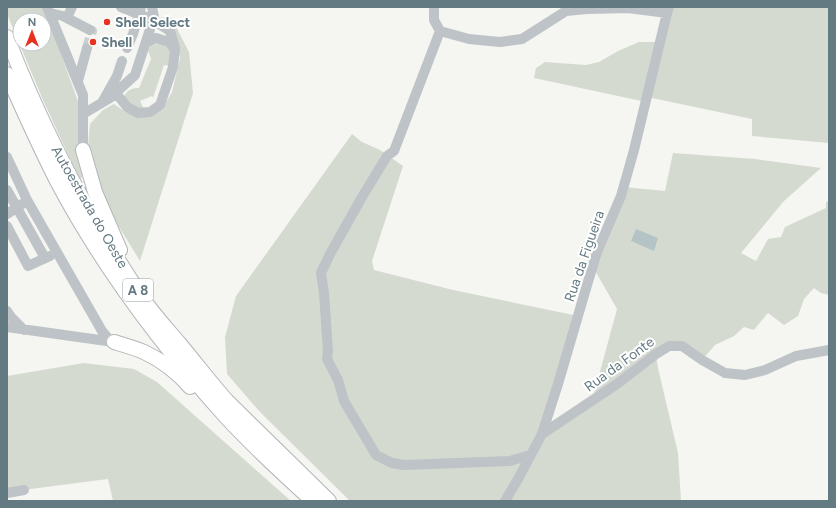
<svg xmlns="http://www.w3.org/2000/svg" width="836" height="508" viewBox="0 0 836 508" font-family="Figtree,sans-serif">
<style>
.green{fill:#d5dad0;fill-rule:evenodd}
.water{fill:#b4c4c6}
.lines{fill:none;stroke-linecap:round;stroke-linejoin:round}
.minor-tunnel{stroke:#c9d0d0;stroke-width:10;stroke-dasharray:10 5;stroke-linecap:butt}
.highway-casing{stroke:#b1b6b8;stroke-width:16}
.minor{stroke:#bdc3c6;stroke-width:10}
.highway{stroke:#fff;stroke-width:14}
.poi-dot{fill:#e7321f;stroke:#fff;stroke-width:1.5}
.labels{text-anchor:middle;stroke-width:4;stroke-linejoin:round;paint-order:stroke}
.shield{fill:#fff;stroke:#92a2a8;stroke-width:1}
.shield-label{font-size:13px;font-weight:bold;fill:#637a83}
.poi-label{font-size:14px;font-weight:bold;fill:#637a83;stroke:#fff;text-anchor:start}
.street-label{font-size:14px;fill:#637a83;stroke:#fff}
</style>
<rect width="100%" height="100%" fill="#f5f5f1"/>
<!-- green -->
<path class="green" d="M7 7H44L80 107V149L82 177 80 180 43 100 7 14ZM20 20H44V44H20Z
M565 7H829V143L752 136V119L647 97 646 102 534 78 536 68 545 62 586 65 599 62 618 51 639 42H659L667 13Z
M171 17 189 52 193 93 140 261 116 222 101 194 88 146 90 124 103 110 114 104 127 113 146 117 162 109 172 92 180 58 178 46 156 18Z
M157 44H162L167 46 170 52V66L164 65 153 98 152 96 140 101 144 109 131 107 124 97C127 90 131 88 139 88L151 59 148 50 151 46Z
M352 134 362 142 380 150 403 166 372 261 374 270 453 290 578 316 542 433 592 401 617 309 593 267 624 187 665 191 673 153 755 159 821 168 784 201 741 253 756 261 768 239 781 237 785 227 826 208V202L829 201V295L821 293 814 288 804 299 798 316 784 325 768 313 754 330 744 327 734 336 715 345 702 360 681 346 656 354 658 368 678 453 681 501H350L260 412 227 374 225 337 236 296Z
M84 363 134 369 157 382 291 501H113L108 479 7 492V376Z"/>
<!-- water -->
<path class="water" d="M636 229 658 238 654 251 631 241Z"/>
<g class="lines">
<!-- minor-tunnel -->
<path class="minor-tunnel" d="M87 48 92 31 90 30"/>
<defs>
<path id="highway" d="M7 37C43 131 90 220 146 303 156 317 168 330 179 343 195 362 210 382 227 401L329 501
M7 74C23 110 39 146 57 181 102 266 161 345 226 417 253 446 283 474 313 501
M83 150 95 192 120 250
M114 342C124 345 135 348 144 352 161 360 178 373 190 387"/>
</defs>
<!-- highway casing -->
<use href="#highway" class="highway-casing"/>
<!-- minor -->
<path class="minor" d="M47 7 83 95V150
M121 7 153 20 170 31 175 48
M434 7V20L440 31 469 39 500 42 522 39 566 11 587 9 628 8 667 13
M50 13 63 16 90 30
M67 18 72 7
M440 31 394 151 387 156 362 197 330 254 321 273 324 293 328 351 327 359 338 380 344 401 376 455 392 463 404 465 510 461 530 455
M127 48 133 34 141 7
M78 81 87 48
M116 93 127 107 138 113 150 112 160 105 173 67 175 50 169 42 156 38 146 43
M103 101 117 76 122 61
M83 114 110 98 135 75 154 17 152 7
M7 157 27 200 102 331 108 338 114 342
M7 190 45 258
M7 214 22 204
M7 226 28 266 50 256
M7 311 11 317 24 330
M7 327 114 342
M542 434 617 384 656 354 669 346H682L702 360 725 373 745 375 765 370 796 356 829 350
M7 493 24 490
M505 501 518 479 542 434 558 384 587 285 597 252 621 196 634 150 667 13 669 7"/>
<!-- highway -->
<use href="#highway" class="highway"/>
</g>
<!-- markers -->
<g class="poi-dot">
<circle cx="107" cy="22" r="4"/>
<circle cx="93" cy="42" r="4"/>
</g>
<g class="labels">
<!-- shield labels -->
<rect class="shield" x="123" y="279" width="30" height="22" rx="3"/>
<g class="shield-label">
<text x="138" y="295">A 8</text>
</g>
<!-- poi labels -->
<g class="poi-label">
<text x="115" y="27">Shell Select</text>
<text x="101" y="47">Shell</text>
</g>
<!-- street labels -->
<g class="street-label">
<text transform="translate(90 207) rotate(60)" y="5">Autoestrada do Oeste</text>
<text transform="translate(584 256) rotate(-71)" y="5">Rua da Figueira</text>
<text transform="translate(619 364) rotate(-36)" y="5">Rua da Fonte</text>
</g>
</g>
<!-- border -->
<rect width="836" height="508" fill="none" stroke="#637a83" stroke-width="16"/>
<!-- north arrow -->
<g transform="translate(32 32)"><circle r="19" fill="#ffffff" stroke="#c1cacd"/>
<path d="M0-3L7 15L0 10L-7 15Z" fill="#e7321f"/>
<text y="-6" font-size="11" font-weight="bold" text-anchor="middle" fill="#637a83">N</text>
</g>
</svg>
